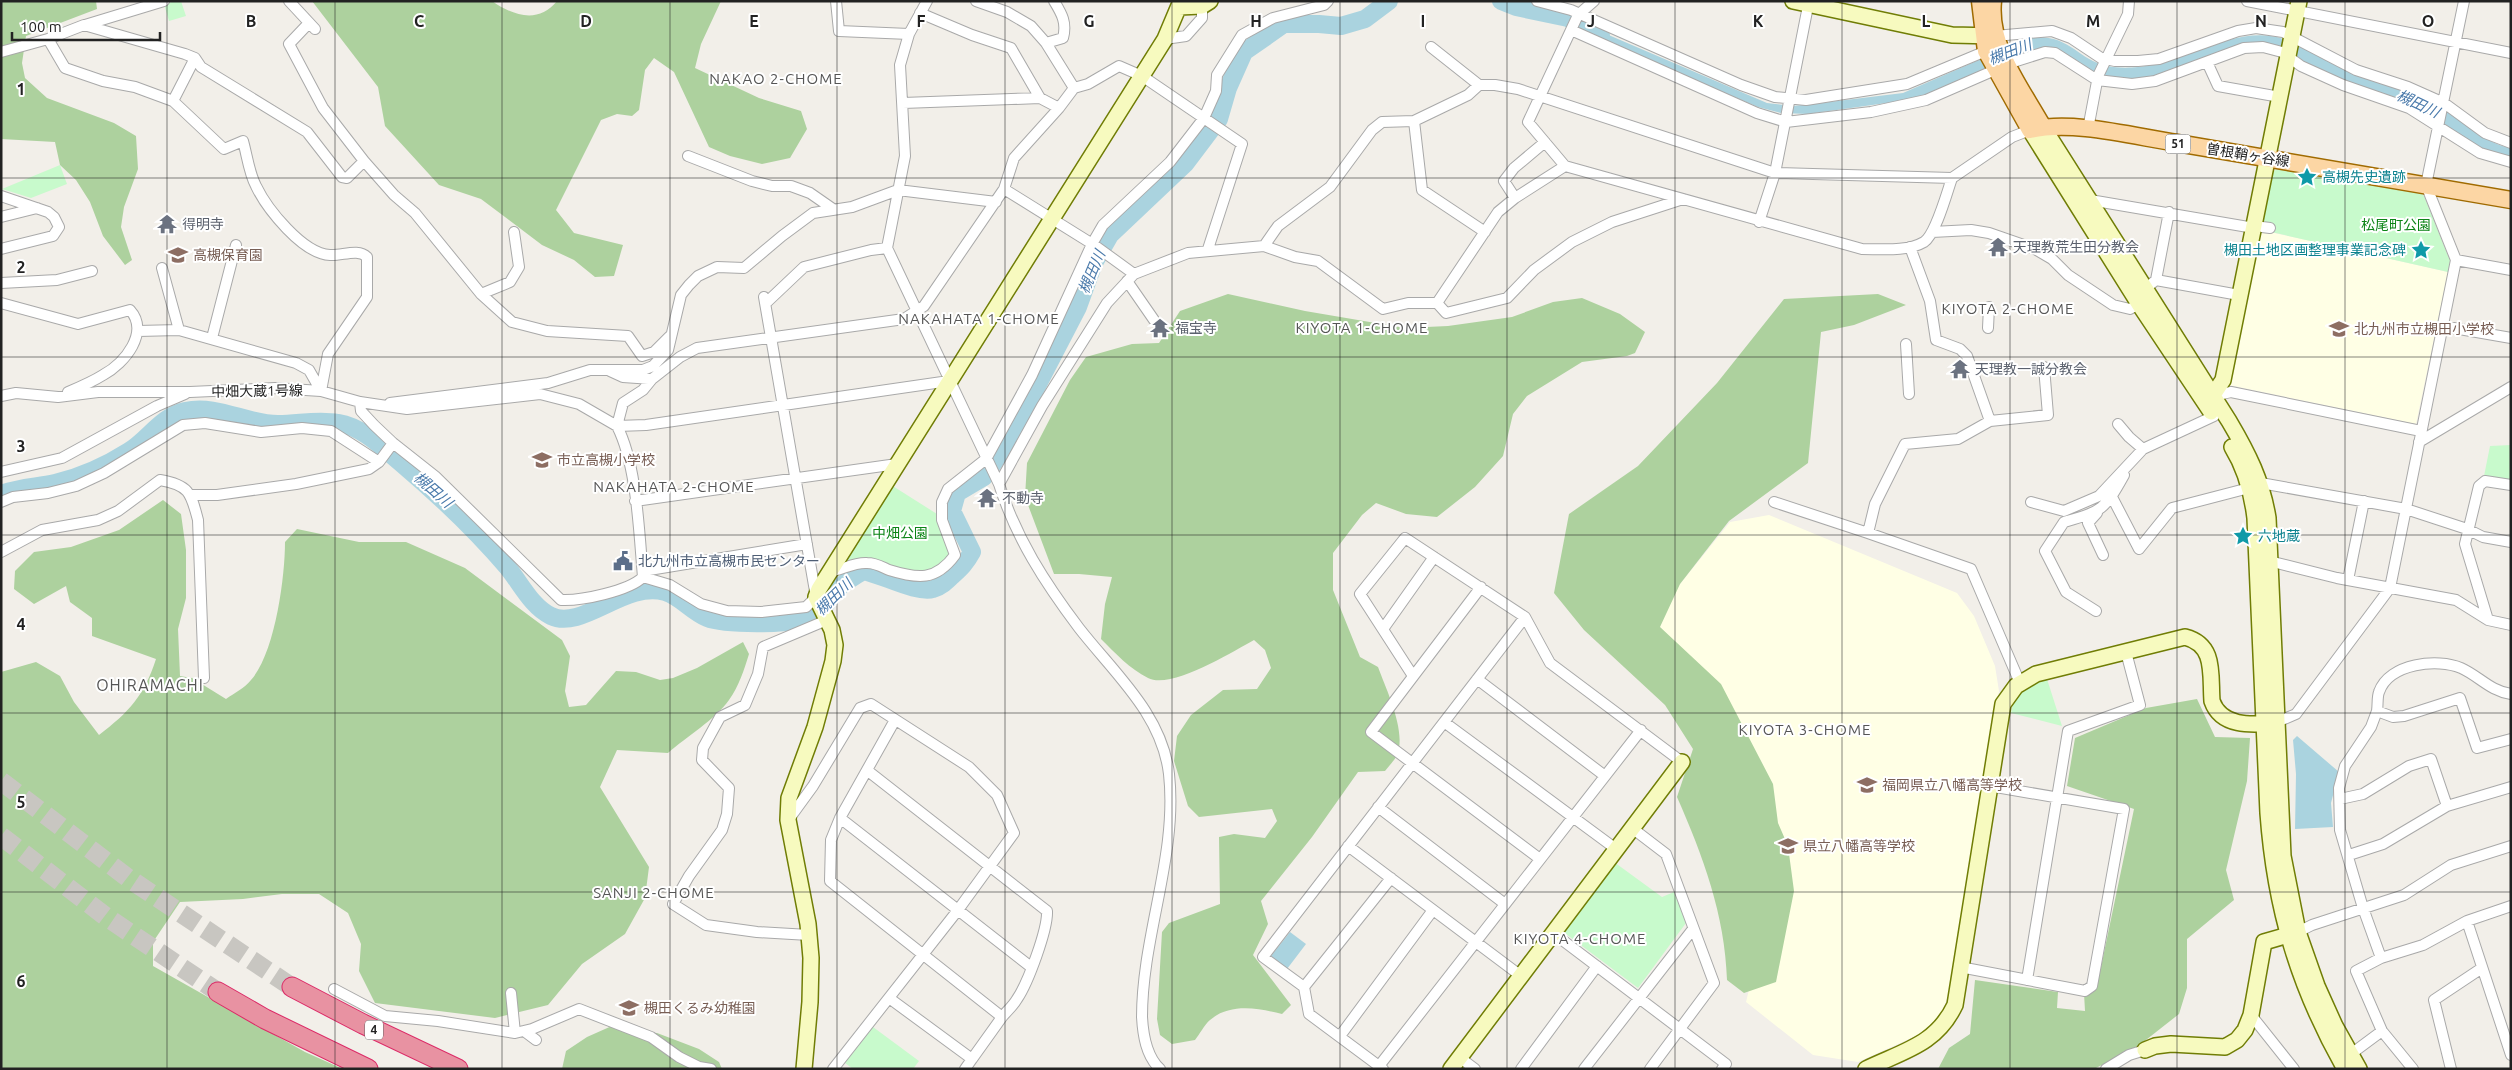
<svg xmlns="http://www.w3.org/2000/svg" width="2512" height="1070" viewBox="0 0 2512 1070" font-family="Ubuntu,'Noto Sans JP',sans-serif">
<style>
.education{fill:#ffffe5}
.forest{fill:#add19e}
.park{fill:#c8facc}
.water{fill:#aad3df}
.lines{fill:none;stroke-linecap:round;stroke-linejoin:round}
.river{stroke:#aad3df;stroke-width:18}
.highway-tunnel{stroke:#c8c6c1;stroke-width:19;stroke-dasharray:19 9;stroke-linecap:butt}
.street-casing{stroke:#a9a9a9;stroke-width:12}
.secondary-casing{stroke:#707d05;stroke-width:18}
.primary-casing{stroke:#a06b00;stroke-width:19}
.highway-casing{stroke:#dc2a67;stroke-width:21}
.street{stroke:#fff;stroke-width:10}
.secondary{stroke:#f7fabf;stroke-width:15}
.primary{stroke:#fcd6a4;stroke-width:16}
.highway{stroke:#e892a2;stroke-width:19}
.grid{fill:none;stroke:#222;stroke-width:1;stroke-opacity:0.55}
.labels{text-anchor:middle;stroke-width:4;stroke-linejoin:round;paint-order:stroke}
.shield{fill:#fff;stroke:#646464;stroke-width:1}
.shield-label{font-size:12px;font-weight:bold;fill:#222}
.street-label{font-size:14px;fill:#222;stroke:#fff}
.culture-label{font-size:14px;fill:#0d838f;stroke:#fff;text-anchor:start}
.worship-label{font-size:14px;fill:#5b616d;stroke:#fff;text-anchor:start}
.park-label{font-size:14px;fill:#0c8416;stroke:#fff}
.education-label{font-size:14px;fill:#785e54;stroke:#fff;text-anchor:start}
.service-label{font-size:14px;fill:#4e5e75;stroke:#fff;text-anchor:start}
.water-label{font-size:15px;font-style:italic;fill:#4a7aab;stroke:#fff}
.neighbourhood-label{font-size:15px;letter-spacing:1px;fill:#555;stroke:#fff}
.quarter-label{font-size:16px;letter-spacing:1px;fill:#555;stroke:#fff}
.grid-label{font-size:16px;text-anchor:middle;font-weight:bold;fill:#222;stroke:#fff;stroke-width:4;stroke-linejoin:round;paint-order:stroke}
</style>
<rect width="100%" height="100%" fill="#f2efe9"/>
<!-- education -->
<path class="education" d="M2261 230 2448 272 2416 424 2229 385Z
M1769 515 1957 593 1974 616 1995 666 1999 691 1950 991 1941 1014 1929 1030 1858 1062 1813 1055 1746 1002 1757 956 1771 870 1660 652V609L1730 522Z"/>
<!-- forest -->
<path class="forest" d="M1 1H96L97 9 26 36 22 63 25 78 47 98 114 123 136 136 138 169 124 207 121 227 132 260 125 265 103 236 90 202 76 180 60 165 55 142 1 139Z
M312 1H492C513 16 539 24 557 1H721L701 44 695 68 759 98 801 111 807 129 790 158 762 164 730 156 709 147 674 72 654 58 645 70 639 110 632 116 617 114 601 120 556 210 574 233 623 245 614 276 595 277 574 260 542 245 481 199 439 185 385 126 378 87Z
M1228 294 1305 311 1405 328 1448 326 1512 317 1553 302 1582 298 1620 314 1645 332 1635 353 1627 356 1582 362 1527 396 1513 414 1503 456 1475 487 1437 517 1406 514 1376 503 1362 515 1333 553V590L1360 657 1378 667C1386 689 1407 732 1397 755 1394 761 1389 766 1385 771L1358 772 1312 837 1261 901 1268 924 1253 955 1291 1005 1282 1014C1258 1008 1230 1003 1210 1020 1204 1025 1200 1034 1195 1040L1172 1044 1160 1035 1157 1019 1162 932 1169 923 1220 904 1219 837 1234 834 1265 838 1277 821 1272 809 1199 817 1188 806 1174 761 1177 736 1191 715 1223 690 1257 689 1271 668 1265 650 1254 640C1232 652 1171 690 1148 678 1130 669 1115 653 1101 639L1105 604 1112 577 1079 574H1054L1025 497 1027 463 1070 380 1086 357 1132 344 1159 343 1180 311Z
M1878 294 1906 305 1854 325 1821 332 1808 463 1729 521 1680 584 1660 627 1721 684 1773 784 1778 823 1788 846 1794 891 1776 982 1744 993 1727 980C1725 915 1703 856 1677 797L1693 749 1665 705 1584 630 1554 593 1569 514 1638 466 1717 383 1784 299Z
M163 500 181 514 186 550V598L178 629 180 676 192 678 226 699C234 693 245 688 251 680 275 653 285 578 285 542L297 529 359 542H406L465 568 562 640 570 656 565 691 569 707 586 705 616 671 636 672 660 680 673 678 697 668 743 642 749 654C744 670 739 686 729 700 716 719 686 737 668 753L617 750 600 787 649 867 645 898 625 934 582 964 548 1005 495 1018 375 1003 359 971 361 944 348 913 319 894H282L243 899 180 902 153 942V966L305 1052 343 1069H1V672L36 662 60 676 74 702 99 735C129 712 144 696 156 659L92 636V618L70 602 66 586 34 604 14 589 15 571 34 552 71 547 119 530Z
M2197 699 2215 737 2250 738 2247 781 2226 870 2234 900 2187 939V988L2179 1014 2137 1047 2094 1069H1938L1949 1048 1970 1034 1975 980 2058 992 2057 1008 2085 1011 2084 993 2097 986 2134 809 2067 786 2075 738 2146 708Z
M614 1025 638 1033H657L699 1049 719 1062 722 1069H562L566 1051 587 1037Z"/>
<!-- park -->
<path class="park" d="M176 1H181L186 16 169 21 164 4Z
M60 165 67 184 31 198 2 189Z
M2280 168 2421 193 2424 196 2451 263 2448 272 2262 230 2272 172Z
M2511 445V482L2484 476 2490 446Z
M888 483 937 514 951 553 947 561 925 573H912L876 562 841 568Z
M2047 679 2062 726 2011 713C2014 691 2027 685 2047 679Z
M1614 862 1662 897 1674 892 1686 923 1638 988 1562 931Z
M873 1027 919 1061 913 1069H853L845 1063Z"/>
<!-- water -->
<path class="water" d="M1579 25 1604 33 1767 103 1792 106 1813 104 1903 93 2032 37C2072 35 2076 59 2108 66 2116 68 2129 68 2138 67 2186 63 2235 23 2284 39 2311 48 2337 61 2364 72 2387 82 2412 90 2434 102 2461 116 2479 142 2511 148V159L2489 154 2425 112 2377 95 2267 45 2142 80 2106 78 2041 50 2019 53 1942 89 1915 99 1808 114 1781 113 1758 107 1588 35 1579 29Z
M2297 736 2339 772 2331 803 2333 827 2295 829 2296 774 2293 740Z
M1290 932 1306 944 1287 969 1271 956Z"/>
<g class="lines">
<!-- river -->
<path class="river" d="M1501 1 1516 7 1568 18 1601 36
M1 494C19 487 37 487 55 483 80 477 107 465 129 451 148 440 161 416 185 411 218 404 246 424 278 424 299 424 318 419 338 423 363 427 383 448 401 463 441 497 474 528 508 568 521 584 532 607 551 616 582 631 626 580 665 592 681 597 692 612 707 618 724 625 802 626 816 615 826 607 832 593 842 585 848 580 856 576 863 571 881 574 917 594 933 589 941 587 947 581 952 576 961 568 966 563 972 552L952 511 957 493 984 477 1009 440 1078 307 1094 263 1110 235 1185 164 1219 119 1228 88 1244 52 1284 24H1319L1341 26 1365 19 1389 1"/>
<!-- highway-tunnel -->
<path class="highway-tunnel" d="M1 781 128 878 292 987
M1 836 105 916 218 992"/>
<defs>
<path id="street" d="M289 1 315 29
M836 1 839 31 909 34
M927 1 909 34 900 65 905 156 887 248 999 484C1016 538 1045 583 1079 628 1114 673 1162 714 1169 774 1178 855 1142 935 1142 1017 1143 1035 1146 1056 1160 1069
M976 1 1007 12 1031 26 1046 43 1063 38C1067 23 1062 14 1054 1
M1537 1 1571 10 1741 85 1775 97 1806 100 1907 84 1986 51
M1594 1 1578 15 1528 122 1565 166 1862 249C1881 249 1907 252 1924 242 1936 234 1947 192 1952 178
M2247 1 2511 53
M920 13 972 35 1011 48 1040 98
M309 23 289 44 323 108 364 161
M85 25 164 1
M1571 30 1757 113 1786 122 1871 112 1926 100 1995 70
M1995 36 2052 31 2071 38 2101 58 2115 61H2138L2159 59 2238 31 2256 28 2283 32 2356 70 2408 87 2444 103 2485 133 2511 143
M48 39 65 68 103 81 135 87 173 101 224 149 243 141C247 155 249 173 256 186 267 209 303 254 330 255 342 256 358 248 367 257V297L328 354 321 391
M1165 39 1186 36 1202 18V6
M1046 43 1074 88
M1431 47 1479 85
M1 52 48 39 84 25 185 54 195 58 201 67 307 132 342 177 347 178 364 161 394 195 415 213 481 294 512 322 547 331 628 336 642 356 654 352 670 336
M2207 62 2218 86 2280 97
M2007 64 2045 52 2055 53 2097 80 2132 84 2155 81 2244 48 2263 47 2282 52 2301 66 2343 85 2409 108 2480 153 2511 162
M173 101 195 58
M903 103 1040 98 1059 108
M1414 121 1422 190 1485 232
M2088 129 2098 76 2128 14 2129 1
M688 156 752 181 772 186H791L810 193 833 209
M1004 189 1094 245 1134 274
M1 196 48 212 54 217 59 227 53 236 1 249
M1515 198 1504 181 1514 168 1545 142
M2090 200 2254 228
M1 217 37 208
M1759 222 1775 173 1809 1
M2262 227 2270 228
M1932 232 1971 230 1989 233 2035 249 2052 259 2068 275 2113 305 2130 309 2139 304
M1264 246 1278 226 1330 187 1372 130 1382 122 1414 121 1468 95 1479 85H1495L1518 89 1775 173 1952 178 2012 137 2030 130
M1910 247 1930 301 1936 340 1960 349 1967 356 1990 421
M2456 260 2511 270
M162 268 179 330
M2156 280 2169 212
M1127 281 1154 320
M1 283 57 280 92 271
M2145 289 2156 280 2239 295
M481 294 510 282 519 267 514 232
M1 303 78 324 130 310C150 332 125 363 103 375 92 382 80 387 68 392
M766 303 804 267 871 250 887 248
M1437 303 1498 212 1515 198 1565 166
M2442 326 2511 338
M1988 328 1989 307
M138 331 179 330 296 363 309 370 321 391
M212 338 236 245
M1906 344 1909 394
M610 371 623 377 652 379 680 357 697 348 904 319 924 306 1004 189 1014 158 1059 108 1074 88 1088 84 1119 66 1142 76 1242 144 1208 249
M1 396 16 393 58 397 98 392H190L275 388 321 391 360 402 407 409 540 394 579 404 617 426 646 425 949 381
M2213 396 2231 392 2421 431
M360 402 361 411 374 425 393 443 436 477 561 600C581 601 629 591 643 577
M390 403 548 383 590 370H643L653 366 668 350 681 295 689 285 698 276 717 267 744 268 782 236 813 213 852 207 898 190 996 202
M2118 424 2129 437 2143 449
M2419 442 2511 387
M1 472 62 458 157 406 185 394
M2255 482 2406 509 2467 529 2483 537 2511 542
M999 484 1042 406 1107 303 1134 274 1188 253 1264 246 1295 257 1318 261 1383 309 1408 303H1437L1446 313 1507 298 1534 270 1572 242 1612 222 1683 199
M191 495H217L296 484 369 469 379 462 393 443
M2112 497 2139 549 2172 508 2249 488
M635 501 897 464
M1 502 13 497 48 493 76 486 104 473 183 425 205 423 261 432 302 428 331 431 379 462
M1774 502 1868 533
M2031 502 2064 511 2099 496 2143 449 2214 416
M2097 513 2088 523 2103 555
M1 552 42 530 98 520 118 511 160 480C190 485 191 494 198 520L204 678
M2269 561 2337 578 2456 600 2488 620 2511 625
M643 571 807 544
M829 572C842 570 854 562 867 563 876 563 882 567 889 570 918 579 936 581 955 555L942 520V502L948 489 986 459 1032 375 1092 244 1103 225 1170 162 1204 118 1216 91 1217 75 1242 35 1273 18 1324 5 1328 1
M643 577 670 585 701 604 727 611 761 612 806 607 816 597 764 297
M643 577C639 532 637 465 617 426L623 403 643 390 652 379
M2348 580 2364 501
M1481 587 1371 732 1540 859
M2096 611 2066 592 2045 551 2064 522C2102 511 2104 511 2124 475
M2488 620 2465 544 2479 486 2485 481 2511 485
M1383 629 1434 557
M1413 676 1360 594 1405 538 1525 617 1550 663 1682 762
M1477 679 1605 776
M2020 683 1971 569 1868 533 1875 504 1905 444 1958 439 1990 421 2048 415 2044 367
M2377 711C2378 705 2377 697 2379 692 2389 663 2438 658 2461 668 2479 676 2490 691 2511 694
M1444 722 1616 849
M2277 722 2296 714 2390 588 2456 260 2426 185 2464 1
M868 771 1047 911C1048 929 1028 983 1017 999 1013 1006 1007 1011 1002 1017L830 881 831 840 840 818 895 720
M2340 799 2363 794 2409 766 2431 759 2447 806
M1378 807 1505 904
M840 818 1031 967
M789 819 813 786 860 708 871 704 969 767 997 795 1014 833 958 910 833 1069
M1632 828 1666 854 1714 983 1650 1069
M1348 846 1521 976
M2349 855 2383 844 2447 806 2511 787
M2467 921 2511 1055
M2298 932 2312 925 2404 895 2451 865 2511 846
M1553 933 1726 1064 1722 1069
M809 935 757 932 706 925 673 904 689 876 722 830 727 814 729 788 702 760 703 748 720 717 745 705 758 674 763 647 827 620
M2381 958 2363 908 2340 830 2339 788 2345 766 2371 727 2377 711 2393 717 2404 716 2460 698 2477 748 2511 739
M1960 967 2085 991 2092 986 2124 809 1990 786
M2027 980 2068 731 2140 705 2126 652
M1304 987 1263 957 1525 617
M334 989 385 1016 438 1021 515 1033
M511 993 515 1033 532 1029 579 1009 651 1037 679 1057 699 1067 711 1069
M889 998 972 1059 1002 1017
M2251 1015 2294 1069
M524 1031 536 1040
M2382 1031 2356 971 2381 958 2423 945 2467 921 2511 906
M1340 1036 1433 910
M2351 1054 2382 1031 2413 1069
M1459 1057 1475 1069
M1379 1066 1641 730
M965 1069 972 1059
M1383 1069 1309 1014 1304 987 1391 878
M1521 1069 1597 966
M1584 1069 1693 929
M2106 1069 2129 1055 2145 1050
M2451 1069 2434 1000 2482 968"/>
<path id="secondary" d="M1793 1 1952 35 1995 36
M1179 7 1202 6 1210 1
M2043 127 2229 421C2248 453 2262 481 2268 518L2283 856 2298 932 2317 986 2335 1026 2359 1069
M2030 130 2139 304 2211 412
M2209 401 2223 380 2299 1
M2232 447C2245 468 2252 493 2255 518L2268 813C2275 908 2298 986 2345 1069
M2145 1050 2155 1046 2171 1044 2225 1047 2237 1040 2245 1030 2251 1015 2264 942 2295 933
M804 1069 810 1002 811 958 808 924 788 820 789 798 815 727 833 661 835 645 832 630 816 597 819 589 1165 39 1181 1
M1451 1069 1682 762
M1866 1069C1903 1051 1936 1045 1955 1005L2003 704 2016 686 2036 674 2185 637C2216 645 2210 674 2212 701 2221 727 2251 725 2273 723"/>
<path id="primary" d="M1980 1 1986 51 2030 130C2073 120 2132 136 2177 143 2288 161 2399 181 2511 200
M1993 1C1988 47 2022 89 2043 127"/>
<path id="highway" d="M292 987 363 1024 458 1069
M218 992 265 1019 368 1069"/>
</defs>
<!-- street casing -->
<use href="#street" class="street-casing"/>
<!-- secondary casing -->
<use href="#secondary" class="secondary-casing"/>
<!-- primary casing -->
<use href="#primary" class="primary-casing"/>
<!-- highway casing -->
<use href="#highway" class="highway-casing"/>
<!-- street -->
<use href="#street" class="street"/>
<!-- secondary -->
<use href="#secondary" class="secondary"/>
<!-- primary -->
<use href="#primary" class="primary"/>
<!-- highway -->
<use href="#highway" class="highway"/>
</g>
<!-- grid -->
<path class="grid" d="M167 1V1069M335 1V1069M502 1V1069M670 1V1069M837 1V1069M1005 1V1069M1172 1V1069M1340 1V1069M1507 1V1069M1675 1V1069M1842 1V1069M2010 1V1069M2177 1V1069M2345 1V1069M1 178H2511M1 357H2511M1 535H2511M1 713H2511M1 892H2511"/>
<!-- icons -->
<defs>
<symbol id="sight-bare" viewBox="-9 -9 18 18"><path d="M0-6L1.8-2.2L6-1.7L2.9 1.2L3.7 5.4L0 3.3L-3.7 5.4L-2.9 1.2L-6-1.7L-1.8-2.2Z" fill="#0f9aa8" stroke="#fff" stroke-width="2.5" paint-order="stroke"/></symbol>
<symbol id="temple-bare" viewBox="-9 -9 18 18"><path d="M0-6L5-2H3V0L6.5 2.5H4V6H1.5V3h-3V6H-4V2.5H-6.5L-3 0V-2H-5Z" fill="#6b7280" stroke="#fff" stroke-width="2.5" paint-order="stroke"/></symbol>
<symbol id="school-bare" viewBox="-9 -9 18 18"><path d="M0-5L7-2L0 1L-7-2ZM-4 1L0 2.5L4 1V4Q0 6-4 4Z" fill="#8d6e63" stroke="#fff" stroke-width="2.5" paint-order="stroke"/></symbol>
<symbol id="civic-bare" viewBox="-9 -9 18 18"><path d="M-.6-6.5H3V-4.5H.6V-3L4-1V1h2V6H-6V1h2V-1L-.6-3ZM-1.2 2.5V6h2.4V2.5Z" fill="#5c6f8a" stroke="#fff" stroke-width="2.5" paint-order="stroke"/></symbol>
</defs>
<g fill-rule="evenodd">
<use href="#sight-bare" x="2293" y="163" width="28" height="28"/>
<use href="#temple-bare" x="153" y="210" width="28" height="28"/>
<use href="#temple-bare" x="1984" y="233" width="28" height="28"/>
<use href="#sight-bare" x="2407" y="236" width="28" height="28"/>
<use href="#school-bare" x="164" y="241" width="28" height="28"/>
<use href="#temple-bare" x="1146" y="314" width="28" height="28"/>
<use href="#school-bare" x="2325" y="315" width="28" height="28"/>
<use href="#temple-bare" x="1946" y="355" width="28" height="28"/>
<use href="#school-bare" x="528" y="446" width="28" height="28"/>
<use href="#temple-bare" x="973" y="484" width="28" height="28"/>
<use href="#sight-bare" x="2229" y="522" width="28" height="28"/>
<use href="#civic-bare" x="609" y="547" width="28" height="28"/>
<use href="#school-bare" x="1853" y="771" width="28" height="28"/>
<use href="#school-bare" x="1774" y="832" width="28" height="28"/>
<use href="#school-bare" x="615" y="994" width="28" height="28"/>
</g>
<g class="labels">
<!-- shield labels -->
<g class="shield">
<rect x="2165.5" y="134.5" width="25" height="19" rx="4"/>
<rect x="365" y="1020.5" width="18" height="19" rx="4"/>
</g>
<g class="shield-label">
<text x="2178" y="148">51</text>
<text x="374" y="1034">4</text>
</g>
<!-- street labels -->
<g class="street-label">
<text transform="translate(2248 155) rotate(9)" y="5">曽根鞘ヶ谷線</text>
<text transform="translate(257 391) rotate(-1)" y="5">中畑大蔵1号線</text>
</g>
<!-- culture labels -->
<g class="culture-label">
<text x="2322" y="182">高槻先史遺跡</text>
<text x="2406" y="255" text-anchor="end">槻田土地区画整理事業記念碑</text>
<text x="2258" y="541">六地蔵</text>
</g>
<!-- worship labels -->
<g class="worship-label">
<text x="182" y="229">得明寺</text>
<text x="2013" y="252">天理教荒生田分教会</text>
<text x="1175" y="333">福宝寺</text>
<text x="1975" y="374">天理教一誠分教会</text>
<text x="1002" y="503">不動寺</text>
</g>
<!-- park labels -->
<g class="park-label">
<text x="2396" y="230">松尾町公園</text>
<text x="900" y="538">中畑公園</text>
</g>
<!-- education labels -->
<g class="education-label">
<text x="193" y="260">高槻保育園</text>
<text x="2354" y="334">北九州市立槻田小学校</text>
<text x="557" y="465">市立高槻小学校</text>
<text x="1882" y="790">福岡県立八幡高等学校</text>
<text x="1803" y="851">県立八幡高等学校</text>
<text x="644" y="1013">槻田くるみ幼稚園</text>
</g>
<!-- service labels -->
<g class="service-label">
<text x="638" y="566">北九州市立高槻市民センター</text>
</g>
<!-- water labels -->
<g class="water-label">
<text transform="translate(2010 52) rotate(-21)" y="5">槻田川</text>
<text transform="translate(2418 104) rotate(25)" y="5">槻田川</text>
<text transform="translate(1092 272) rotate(-67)" y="5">槻田川</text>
<text transform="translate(433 490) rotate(41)" y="5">槻田川</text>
<text transform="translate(834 597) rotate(-44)" y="5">槻田川</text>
</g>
<!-- neighbourhood labels -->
<g class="neighbourhood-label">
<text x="776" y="84">NAKAO 2-CHOME</text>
<text x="2008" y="314">KIYOTA 2-CHOME</text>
<text x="979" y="324">NAKAHATA 1-CHOME</text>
<text x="1362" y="333">KIYOTA 1-CHOME</text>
<text x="674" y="492">NAKAHATA 2-CHOME</text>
<text x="1805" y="735">KIYOTA 3-CHOME</text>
<text x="654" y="898">SANJI 2-CHOME</text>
<text x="1580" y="944">KIYOTA 4-CHOME</text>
</g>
<!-- quarter labels -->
<g class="quarter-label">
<text x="150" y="691">OHIRAMACHI</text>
</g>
</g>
<g class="grid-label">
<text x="251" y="27">B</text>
<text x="419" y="27">C</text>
<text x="586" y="27">D</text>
<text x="754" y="27">E</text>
<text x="921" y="27">F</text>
<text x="1089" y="27">G</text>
<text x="1256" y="27">H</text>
<text x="1423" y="27">I</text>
<text x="1591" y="27">J</text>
<text x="1758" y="27">K</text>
<text x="1926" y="27">L</text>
<text x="2093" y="27">M</text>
<text x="2261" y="27">N</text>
<text x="2428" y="27">O</text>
<text x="21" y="95">1</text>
<text x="21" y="273">2</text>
<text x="21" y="452">3</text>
<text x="21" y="630">4</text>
<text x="21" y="808">5</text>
<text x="21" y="987">6</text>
</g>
<!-- border -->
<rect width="2512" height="1070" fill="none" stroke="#222222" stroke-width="5"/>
<!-- scale -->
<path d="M12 32v8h148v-8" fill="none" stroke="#222222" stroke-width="2.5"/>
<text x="20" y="32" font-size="15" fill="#222222" stroke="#ffffff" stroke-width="4" paint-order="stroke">100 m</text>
</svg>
